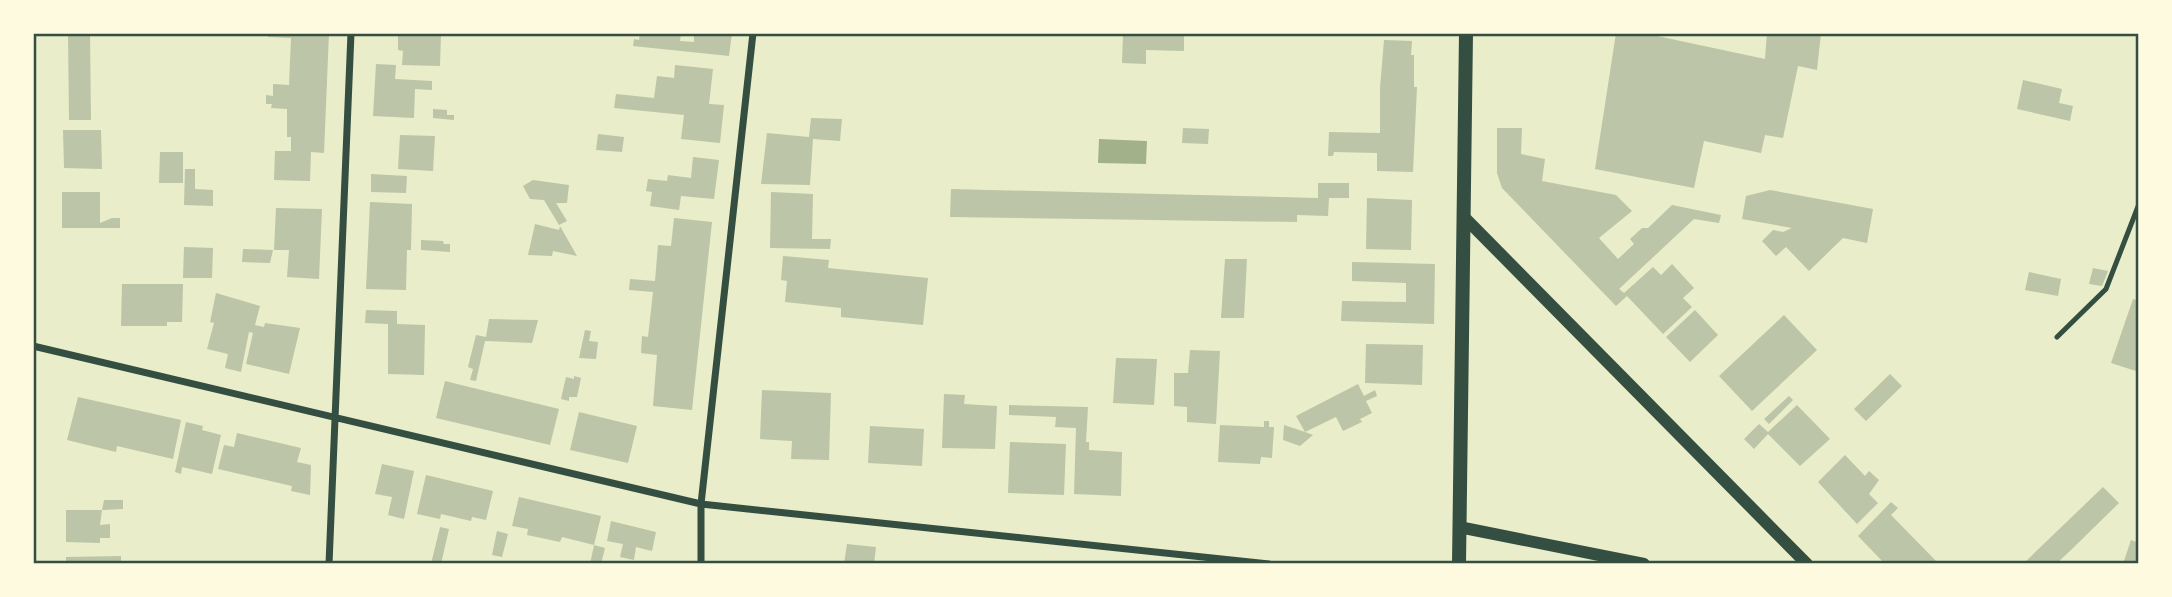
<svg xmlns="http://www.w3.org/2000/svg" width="2172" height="597" viewBox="0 0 2172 597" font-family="Ubuntu,sans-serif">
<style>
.water{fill:#a3b18a}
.building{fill:#bcc5a7}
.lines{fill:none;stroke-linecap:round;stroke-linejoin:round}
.service{stroke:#344e41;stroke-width:5}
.minor{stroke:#344e41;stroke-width:7}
.tertiary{stroke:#344e41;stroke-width:12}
.secondary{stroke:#344e41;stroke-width:14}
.neatline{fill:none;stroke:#344e41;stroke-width:2.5}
</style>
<rect width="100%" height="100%" fill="#e9edc9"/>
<!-- water -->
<path class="water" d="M1099 139 1147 141 1146 164 1098 163Z"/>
<!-- building -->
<path class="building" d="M68 33H90L91 120H69Z
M268 33H329L324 153 311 152 310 181 274 180 275 151H291V137H287V109L271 108 272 104H266V95L273 96V84L289 85 291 38 268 37Z
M398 33H441L440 66 402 65 403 51 398 50Z
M640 33H681L680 41 694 42V33H732L729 56 633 46 634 39 639 40Z
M1616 33H1643L1765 59 1767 33H1821L1817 70 1798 66 1783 138 1765 135 1761 153 1704 141 1694 188 1595 169Z
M1123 34 1184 35V51L1146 50V64L1122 63Z
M1384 40 1412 41 1411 55H1414V87H1417L1413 172 1377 171V153L1334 152 1333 156H1328L1329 132 1380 133V88Z
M376 64 396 65 395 79 432 81V90L415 89 414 118 373 116Z
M675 65 713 69 709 104 724 105 720 143 681 139 684 115 614 108 616 94 654 98 657 76 674 78Z
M2023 80 2062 89 2059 103 2073 106 2070 121 2017 109Z
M433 109 447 110V115H454V120L433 118Z
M811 118 842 119 840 141 813 139 810 185 761 184 767 133 809 137Z
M1183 128 1209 129 1208 144 1182 143Z
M1497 128H1522L1521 154 1545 159 1542 181 1616 195 1632 211 1599 238 1618 259 1634 244 1630 239 1642 228H1648L1672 205 1721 215 1719 223 1694 219 1619 289 1624 293 1653 267 1661 275 1672 264 1694 288 1683 298 1692 307 1663 334 1627 296 1616 306 1502 188 1497 173Z
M63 130H101L102 169 64 168Z
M598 134 624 137 622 152 596 150Z
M400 135 435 136 433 171 398 169Z
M160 152H183V183H159Z
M693 157 719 160 714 199 681 196 679 210 650 206 652 192 646 191 648 179 667 181 668 175 691 178Z
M185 169H195V189L213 190V206L184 205Z
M371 174 407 176 406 193 371 192Z
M533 180 569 185 567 203H556L567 221 559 225 544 200 530 199 523 186Z
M1318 183H1349V198H1329L1328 216 1297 215V222L950 217 951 189 1318 198Z
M1770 190 1873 209 1867 243 1843 238 1809 271 1786 247 1776 256 1762 241 1773 230 1783 232 1792 228 1742 219 1746 196Z
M62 192H100V223L112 218H120V228H62Z
M771 192 813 194 812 239H831L830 249 770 248Z
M1367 198 1412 200 1411 250 1366 249Z
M370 202 412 204 411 250H407L406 290 366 289Z
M276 208 322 209 319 279 287 277 289 250H274Z
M674 218 712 222 692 410 653 406 657 355 641 353 642 336 648 337 653 292 629 290 630 279 655 281 658 245 671 246Z
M535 224 559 230 560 226 577 256 553 251 552 256 528 255Z
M421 240 443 241 444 244H450V252L421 250Z
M184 247 213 248 212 278H183Z
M243 249 273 250 270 263 242 262Z
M783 256 829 260 828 268 928 278 923 325 841 317V308L785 302 787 281 781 280Z
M1225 259H1247L1244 318H1221Z
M1352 262 1435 264 1434 324 1341 321 1342 301 1406 302V283L1352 281Z
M2093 268 2108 271 2102 286 2089 284Z
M2029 272 2061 279 2058 296 2025 290Z
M122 284H183L182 322H167V326H121Z
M216 293 260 306 255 325 264 327 265 323 300 328 289 374 246 364 253 333 249 332 241 372 225 368 228 354 207 349 214 323 210 322Z
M2133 299 2139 301V372L2111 363Z
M366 310 397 311V324L425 325 424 375 388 374V324L365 323Z
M1695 310 1718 335 1690 362 1666 337Z
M1784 315 1817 350 1752 411 1719 376Z
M489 319 538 320 532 343 485 341 476 381 470 380 473 369 468 367 476 335 486 337Z
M585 330 591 331 589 341 598 342 596 359 579 358Z
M1366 344 1423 345 1422 385 1365 383Z
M1190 350 1220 351 1216 424 1187 422V407L1174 406V373H1188Z
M1116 358 1157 359 1154 405 1113 403Z
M1890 374 1902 386 1866 421 1854 409Z
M574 376 581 378 577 397H569V401L561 399 566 377 574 379Z
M445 381 559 409 550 445 436 418Z
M1358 384 1364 396 1375 390 1377 396 1366 401 1372 413 1360 419 1362 422 1343 431 1336 417 1305 432 1296 416Z
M762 390 831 393 829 460 791 459 792 441 760 439Z
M944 394 965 395 964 404 997 406 995 449 942 448Z
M1789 396 1793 400 1769 424 1764 419Z
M78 397 181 420 173 459 117 446 116 452 67 440Z
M1009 405 1088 407 1086 442H1089V450L1122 452 1121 496 1074 494 1076 428 1055 427 1056 417 1009 415Z
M1797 405 1830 439 1800 466 1768 434 1754 449 1744 439 1759 424 1768 432Z
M579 412 637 426 628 463 570 450Z
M1264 421H1269V427H1274L1272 458 1261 457 1260 464 1218 462 1220 425 1264 427Z
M186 422 203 426 202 430 221 435 212 474 182 467 181 474 175 472Z
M1284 425 1305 432 1313 435 1300 446 1283 440Z
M870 426 924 429 922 466 868 463Z
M237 433 301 448 297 462 311 465 310 495 291 491 292 486 218 469 224 445 234 447Z
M1010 442 1066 444 1064 495 1008 493Z
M1845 455 1865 476 1869 471 1879 480 1869 494 1878 503 1857 524 1818 482Z
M382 464 414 471 404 519 388 515 392 497 375 494Z
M426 475 493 491 486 520 472 517 471 521 441 514 440 519 417 514Z
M2103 487 2119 503 2071 550 2056 564H2023Z
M519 497 601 516 594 545 562 537 560 542 527 535 528 529 512 526Z
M104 500H123V509L102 510Z
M1891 502 1898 508 1891 515 1939 564H1885L1858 536Z
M66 510H102L100 525 110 524V538H100V543L66 542Z
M611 521 656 532 652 551 636 547 634 560 620 557 623 544 607 541Z
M440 527 449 529 441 564H431Z
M497 531 508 534 502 557 492 555Z
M2131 540 2139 543V564H2123Z
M847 544 876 547 874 564H844Z
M594 545 605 548 601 564H590Z
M121 556V564H66V557Z"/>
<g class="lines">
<!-- service -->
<path class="service" d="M2057 337 2106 289 2139 204"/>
<!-- minor -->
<path class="minor" d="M33 346 701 504 1269 564
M329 564 351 33
M701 564V504L753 33"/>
<!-- tertiary -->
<path class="tertiary" d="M1463 216 1807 564
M1459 527 1644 564"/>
<!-- secondary -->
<path class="secondary" d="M1459 564 1466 33"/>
</g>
<!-- border -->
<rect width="2172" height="597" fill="none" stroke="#fefae0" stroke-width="70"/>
<rect x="35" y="35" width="2102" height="527" class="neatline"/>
</svg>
